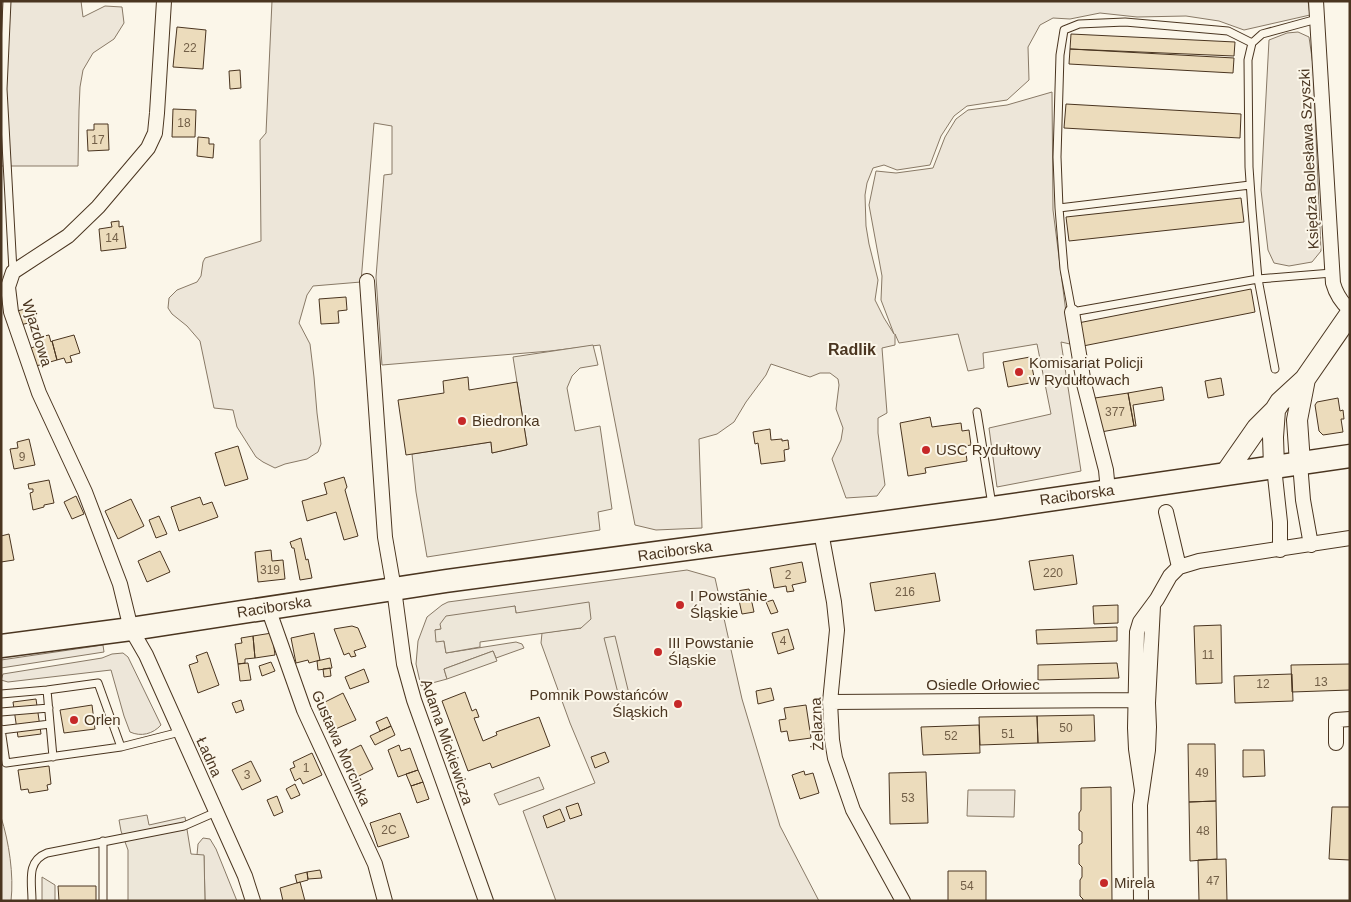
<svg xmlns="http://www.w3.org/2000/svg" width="1351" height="902" viewBox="0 0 1351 902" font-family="Helvetica,sans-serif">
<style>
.green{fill:#ede6d9;stroke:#887966}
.parking{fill:#ede7d9;stroke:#887966}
.building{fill:#ecdcbc;stroke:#4a3520}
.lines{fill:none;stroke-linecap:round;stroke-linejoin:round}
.lane-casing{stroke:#4a3520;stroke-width:9}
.street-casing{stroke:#4a3520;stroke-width:16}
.secondary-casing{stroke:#4a3520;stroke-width:22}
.primary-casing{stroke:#4a3520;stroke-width:25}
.lane{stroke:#fbf6e9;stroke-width:7}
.street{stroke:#fbf6e9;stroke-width:14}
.secondary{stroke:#fbf6e9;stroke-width:20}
.primary{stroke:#fbf6e9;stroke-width:22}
.poi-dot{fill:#c62828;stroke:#fbf6e9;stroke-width:2}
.labels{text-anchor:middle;stroke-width:4;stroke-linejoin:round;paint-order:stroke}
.number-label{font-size:12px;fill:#725f47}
.street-label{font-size:15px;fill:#4a3520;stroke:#fbf6e9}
.poi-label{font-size:15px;fill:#4a3520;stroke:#fbf6e9;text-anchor:start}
.neighbourhood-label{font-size:16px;font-weight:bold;fill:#4a3520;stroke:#fbf6e9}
</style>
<rect width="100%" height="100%" fill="#fbf6e9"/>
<!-- green -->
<path class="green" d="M1 1H81L83 17 105 6 122 7 124 23 114 39 93 53 83 70 80 87 79 110 78 166H1Z
M272 1H1308L1310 15 1244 30 1219 21 1186 16 1137 17 1100 13 1070 19 1053 18 1040 25 1028 47 1029 80 1007 100 967 106 954 116 941 136 930 165 897 170 884 165 873 168 867 183 865 195 866 226 869 244 878 280 875 300 884 318 894 334 881 300 882 276 869 205 876 171 896 173 933 168 945 137 956 119 968 110 1007 105 1052 92 1053 210 1070 344 1061 342 1081 471 997 487 989 428 1051 414 1037 344 983 353 984 368 968 371 958 334 899 343 895 334V345L882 348 887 413 878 418V433L885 485 877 496 846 498 832 459 841 440 843 428 836 409 839 385 838 379 830 373H820L810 377 771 364 766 375 746 402 734 422 717 434 699 439 702 528 656 530 635 525 600 345 550 351 382 365 376 277 384 175 392 174V126L374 123 361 282 313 286 307 295 299 323 310 344 314 377 317 413 321 444 318 452 307 459 285 464 275 468 263 462 256 457 237 427 233 410 214 408 200 341 187 326 172 314 168 308 169 298 177 290 197 282 201 276 203 262 205 258 261 241 260 140 266 133Z
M1298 32 1309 37 1313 65 1321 251 1312 262 1289 266 1274 263 1268 250 1261 190 1269 40 1287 33Z
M687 570 715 578 742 699 780 826 819 901H556L523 811 595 783 570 723 541 643 542 633 581 628 516 613 515 606 442 629 435 630 444 641 446 653 516 642 522 644 524 648 496 658 493 651 444 669 447 679 421 686 416 664 418 641 427 617 442 605 448 602Z
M103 645 104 652 1 668V660Z
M123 653 128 657 161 725C153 734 141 737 130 732L124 716 111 670 8 682 1 680 3 674 102 658 112 654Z
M968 790H1015L1014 817 967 816Z
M1 817C9 842 14 875 11 901H1Z
M203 838 210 839 216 849 237 901H205L204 856 197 855 198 844Z"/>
<!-- parking -->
<path class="parking" d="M593 345 598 365 580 368 572 376 567 388 575 431 600 426 612 509 598 512 600 530 427 557 416 492 412 454 491 442 492 453 527 445 513 357Z
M589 602 591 619 581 628 480 642V647L446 653 444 641 436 642 435 630 441 629 440 624 446 616 515 606 516 613Z
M615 636 630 698 620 701 604 638Z
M493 651 497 661 447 679 444 669Z
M539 777 544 789 499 805 494 794Z
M147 815 149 825 185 817 191 854 204 855 205 901H128V850L121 831 119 820Z
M42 877 55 885V901H42Z"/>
<!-- building -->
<path class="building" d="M177 27 206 30 203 69 173 67Z
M1071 34 1235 42 1234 56 1070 49Z
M1070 49 1234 58 1233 73 1069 64Z
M240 70 241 88 230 89 229 71Z
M1066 104 1241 114 1240 138 1064 128Z
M173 109 196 110 195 137H172Z
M94 124H108L109 150 88 151 87 130H94Z
M198 137 209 138V144H214L213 158 197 156Z
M1241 198 1244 222 1069 241 1066 217Z
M119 221V227L123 226 126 248 101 251 99 229 112 227 111 222Z
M1251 289 1255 312 1083 346 1078 323Z
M346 297 347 310 338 311 339 323 321 324 319 299Z
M33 307 37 321 20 325 17 311Z
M49 335 51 342 52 341 57 360 36 366 31 348 42 344 40 337Z
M74 335 80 353 70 356 72 362 66 363 64 358 57 360 52 341Z
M1030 357 1035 382 1008 387 1003 362Z
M468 377 469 390 517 382 527 445 492 453 491 442 406 455 398 400 444 393 443 381Z
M1221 378 1224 395 1208 398 1205 381Z
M1162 387 1164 400 1133 405 1136 426H1134L1128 393Z
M1128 393 1134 426 1101 432 1095 398Z
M1338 398 1340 411 1343 410 1344 419H1341L1343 432 1323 435 1319 431 1315 405 1317 402Z
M930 417 932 427 961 423 962 431 969 430 971 445 965 446 967 461 925 468 926 473 908 476 900 423Z
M770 429 771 440 782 439V441L788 440 789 449 784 450 785 461 761 464 758 443 755 444 753 432Z
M29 439 35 465 14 469 10 449 18 448 17 442Z
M238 446 248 479 225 486 215 453Z
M344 477 347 487 345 490 358 536 344 540 336 512 307 521 302 501 327 494 324 483Z
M49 480 54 503 44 505V507L33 510 30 493 33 492V489H29L28 484Z
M76 496 84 514 72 519 64 502Z
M200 497 203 505 212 502 218 517 179 531 171 507Z
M131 499 144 526 118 539 105 511Z
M159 516 167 534 156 538 149 520Z
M9 534 14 560 1 562V536Z
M301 538 306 560 308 559 312 578 300 580 294 548H292L290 542Z
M271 550 272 561 283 560 285 579 258 582 255 552Z
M160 551 170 572 147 582 138 561Z
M1073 555 1077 584 1034 590 1029 561Z
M802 562 806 582 792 585 794 591 787 592 786 586 774 588 770 568Z
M935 573 940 601 875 611 870 583Z
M749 589 754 612 742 614 737 591Z
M773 600 778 612 771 614 766 602Z
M1118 605V623L1094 624 1093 606Z
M1221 625 1222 683 1196 684 1194 626Z
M352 626 358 628 366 647 354 651 356 656 351 657 349 653 344 655 334 629Z
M1117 627V641L1037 644 1036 630Z
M788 629 794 649 778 654 772 633Z
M272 633 275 655 255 658 253 636Z
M314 633 320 660 309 663 308 660 296 663 291 638Z
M253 636 255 658 245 659V663L238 664 235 644 242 643 241 638Z
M207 652 219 685 198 693 189 665 198 662 196 656Z
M330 658 332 668 318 670 317 661Z
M271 662 275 671 262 676 259 666Z
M248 663 251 680 240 681 238 664Z
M1117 663 1119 678 1038 680V665Z
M1350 664V690L1292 692 1291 665Z
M330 668 331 676 324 677 323 669Z
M364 669 369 682 350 689 345 677Z
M1292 674 1293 701 1235 703 1234 676Z
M771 688 774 700 758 704 756 691Z
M465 692 472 711 476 709 479 717 474 718 483 741 497 735 496 732 539 717 550 746 492 768 490 763 468 771 442 701Z
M343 693 356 720 331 731 325 718 323 719 317 706Z
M36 699 41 734 18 737 13 702Z
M241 700 244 710 236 713 232 703Z
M92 705 95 729 64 733 60 710Z
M806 705 811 738 789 741 787 731 781 732 779 720 786 719 784 708Z
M1094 715 1095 741 1038 743 1037 716Z
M1037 716 1038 743 980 745 979 717Z
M387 717 391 726 380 731 376 722Z
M979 725 980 753 923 755 921 727Z
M391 726 395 735 375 745 370 736Z
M1188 744H1215L1216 801 1189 802Z
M361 745 373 769 353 779 341 755Z
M399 745 401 751 410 748 418 770 398 777 388 750Z
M1243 750H1264L1265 776 1243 777Z
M605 752 609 762 595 768 591 757Z
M312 753 322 775 303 784 300 778 295 781 290 769 295 767 293 762Z
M251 761 261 781 242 790 232 770Z
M49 766 51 784 47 785 48 790 29 793 28 789 21 790 18 770Z
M418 770 423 782 411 786 406 774Z
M804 771 805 775 813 773 819 793 800 799 792 775Z
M926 772 928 823 890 824 889 773Z
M423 782 429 799 417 803 411 786Z
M295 784 300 795 291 799 286 789Z
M1111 787 1112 901H1083V899L1080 896V880L1082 877V867L1079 864V845L1082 843V832L1079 830V813L1081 810V788Z
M277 796 283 812 274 816 267 800Z
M1216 801 1217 859 1190 861 1189 802Z
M578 803 582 815 570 819 566 807Z
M1332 807H1350V860L1329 859Z
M560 809 565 821 547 828 543 816Z
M400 813 409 837 378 847 370 823Z
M1226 859 1227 901H1199L1198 860Z
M320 870 322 878 308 879 307 872Z
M948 871H986V901H948Z
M307 872 308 880 297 883 295 875Z
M300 882 305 901H283L280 888Z
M58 886H96V901H59Z"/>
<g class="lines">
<defs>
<path id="lane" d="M7 1 3 89 13 271
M1252 43 1228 31 1125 22 1079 24 1064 30 1060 55 1057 157 1059 208 1064 269 1072 312 1258 279 1332 273
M1059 208 1250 185
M1275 369 1258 279 1252 210 1249 167 1248 60 1252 43 1262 34 1317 19
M977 412 992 505
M47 690 53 757
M1 694 47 690 98 683 121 747 180 732
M1 712 49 708
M1 729 6 763 121 747
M1 730 50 724
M32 901C32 882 26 861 47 853L184 826 216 812
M103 901V841"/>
<path id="street" d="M164 1 157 113 155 133 148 148 98 207 68 236 13 272 8 287 11 312 39 393 85 492 120 584 131 629 146 655 245 876 253 901
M1316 1 1333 283C1336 294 1341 302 1350 310
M367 281 385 537 394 589 404 664 414 700 486 901
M1072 312 1084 384 1106 470 1108 491
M1300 463 1303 500 1311 545
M1274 467 1280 522V550
M1166 512 1179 567
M821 532 834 602 837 630 830 702 832 740 835 758 853 810 903 901
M268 608 304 710 375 864 385 901
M830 702 1136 700 1148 703
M1336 743V720L1350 719
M1142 790 1136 749 1135 728 1137 632 1140 622 1157 599 1170 576 1179 567 1199 561 1350 538
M1141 901 1140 805 1148 750 1149 727 1148 703 1153 606"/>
<path id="secondary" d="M1300 463 1297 420 1305 379
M1274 467 1273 437 1275 410 1280 402 1305 379 1350 314
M1225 474 1257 428 1275 410"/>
<path id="primary" d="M1 646 131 629 446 581 993 508 1350 456"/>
</defs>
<!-- lane casing -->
<use href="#lane" class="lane-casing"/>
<!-- street casing -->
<use href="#street" class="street-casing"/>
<!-- secondary casing -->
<use href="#secondary" class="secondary-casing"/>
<!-- primary casing -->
<use href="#primary" class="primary-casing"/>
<!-- lane -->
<use href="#lane" class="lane"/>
<!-- street -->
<use href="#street" class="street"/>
<!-- secondary -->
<use href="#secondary" class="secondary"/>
<!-- primary -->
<use href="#primary" class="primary"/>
</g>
<!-- markers -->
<g class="poi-dot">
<circle cx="1019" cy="372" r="5"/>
<circle cx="462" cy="421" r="5"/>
<circle cx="926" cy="450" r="5"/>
<circle cx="680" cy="605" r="5"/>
<circle cx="658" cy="652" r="5"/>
<circle cx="678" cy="704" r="5"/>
<circle cx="74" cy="720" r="5"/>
<circle cx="1104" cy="883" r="5"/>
</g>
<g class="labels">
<!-- number labels -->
<g class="number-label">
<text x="190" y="52">22</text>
<text x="184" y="127">18</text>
<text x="98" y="144">17</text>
<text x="112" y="242">14</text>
<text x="1115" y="416">377</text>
<text x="22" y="461">9</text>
<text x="270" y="574">319</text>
<text x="1053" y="577">220</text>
<text x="788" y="579">2</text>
<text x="905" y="596">216</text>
<text x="783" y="645">4</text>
<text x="1208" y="659">11</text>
<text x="1321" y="686">13</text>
<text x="1263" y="688">12</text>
<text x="1066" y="732">50</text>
<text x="1008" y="738">51</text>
<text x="951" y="740">52</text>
<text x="306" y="772">1</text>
<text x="1202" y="777">49</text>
<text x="247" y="779">3</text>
<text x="908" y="802">53</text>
<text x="389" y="834">2C</text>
<text x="1203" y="835">48</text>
<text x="1213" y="885">47</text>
<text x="967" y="890">54</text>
</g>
<!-- street labels -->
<g class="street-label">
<text transform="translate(1309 159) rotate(-93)" y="5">Księdza Bolesława Szyszki</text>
<text transform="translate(37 333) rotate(73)" y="5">Wjazdowa</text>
<text transform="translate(1077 495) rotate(-8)" y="5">Raciborska</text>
<text transform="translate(675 551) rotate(-8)" y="5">Raciborska</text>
<text transform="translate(274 607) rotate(-9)" y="5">Raciborska</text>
<text x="983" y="690">Osiedle Orłowiec</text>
<text transform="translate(817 724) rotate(-93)" y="5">Żelazna</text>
<text transform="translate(447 742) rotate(71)" y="5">Adama Mickiewicza</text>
<text transform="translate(341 748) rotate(66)" y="5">Gustawa Morcinka</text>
<text transform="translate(209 757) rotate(66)" y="5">Ładna</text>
</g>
<!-- poi labels -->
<g class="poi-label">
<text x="1029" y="368">Komisariat Policji<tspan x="1029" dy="17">w Rydułtowach</tspan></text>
<text x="472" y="426">Biedronka</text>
<text x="936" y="455">USC Rydułtowy</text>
<text x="690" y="601">I Powstanie<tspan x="690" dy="17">Śląskie</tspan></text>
<text x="668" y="648">III Powstanie<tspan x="668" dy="17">Śląskie</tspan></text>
<text x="668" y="700" text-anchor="end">Pomnik Powstańców<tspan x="668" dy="17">Śląskich</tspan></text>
<text x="84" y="725">Orlen</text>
<text x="1114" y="888">Mirela</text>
</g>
<!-- neighbourhood labels -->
<g class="neighbourhood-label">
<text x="852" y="355">Radlik</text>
</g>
</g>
<!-- border -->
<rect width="1351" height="902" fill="none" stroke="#4a3520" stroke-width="5"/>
</svg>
